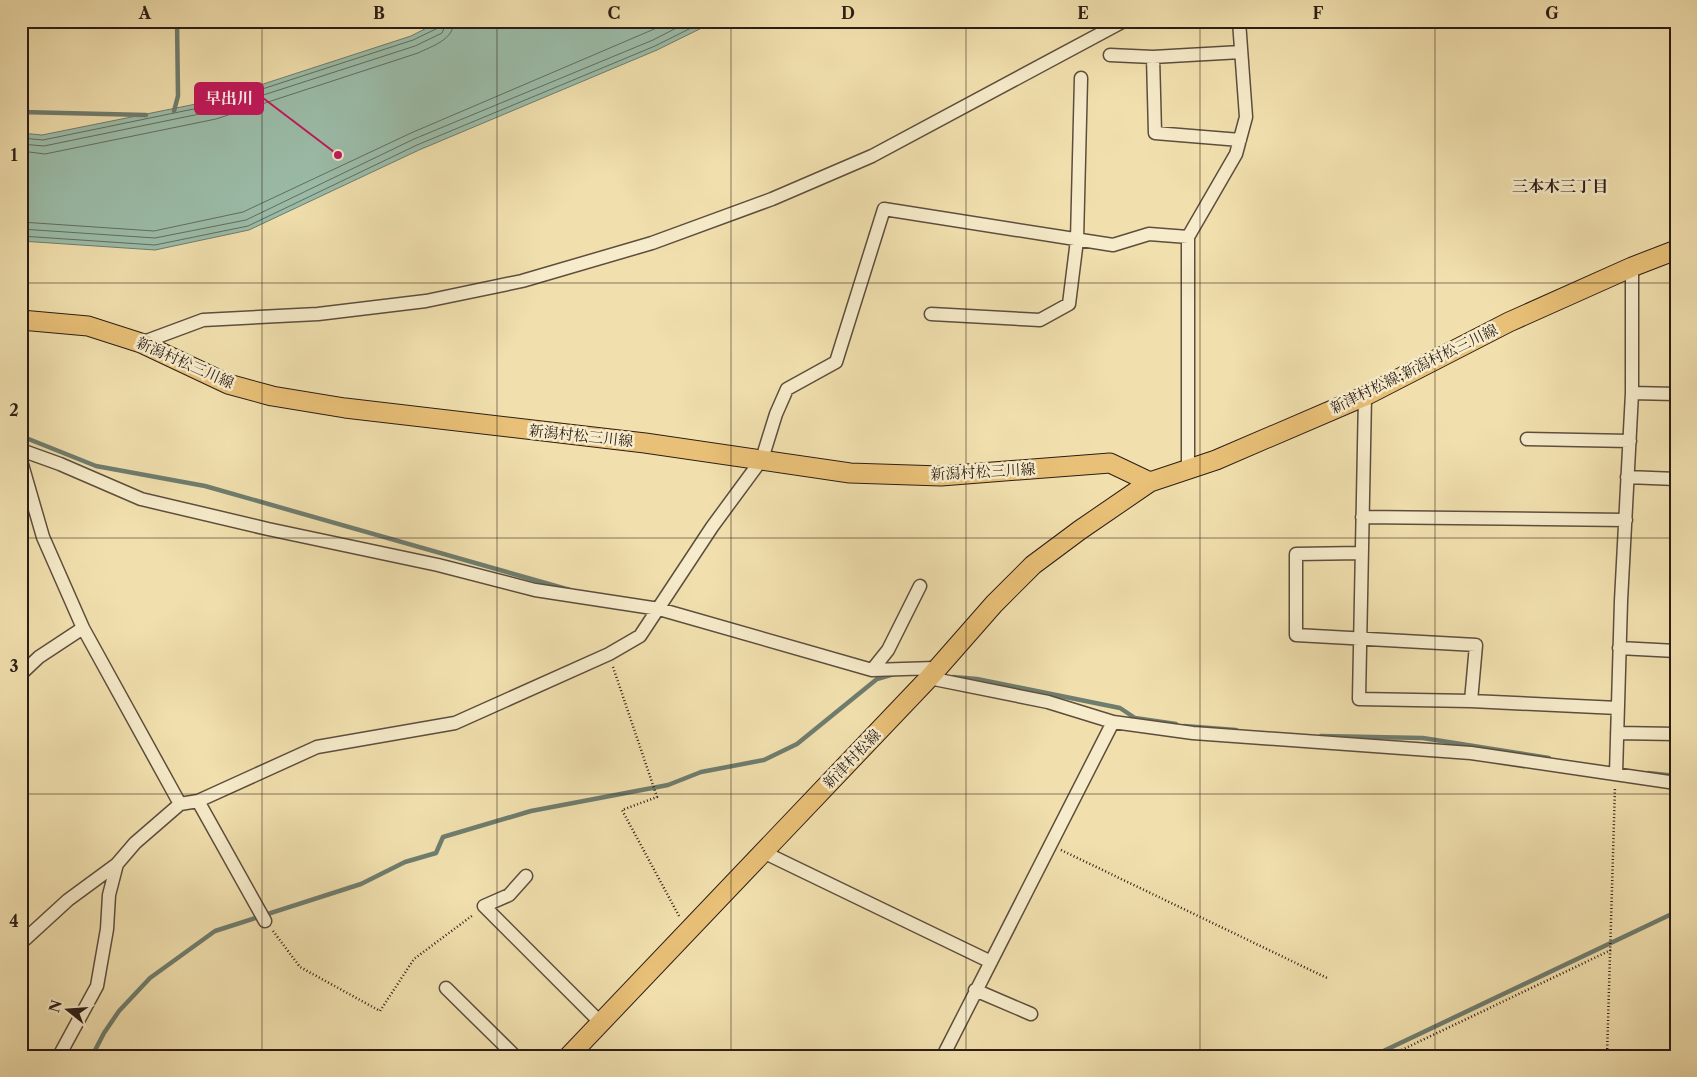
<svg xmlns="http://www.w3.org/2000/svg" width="1697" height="1077" viewBox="0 0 1697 1077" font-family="'Libre Caslon Text','Noto Serif JP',serif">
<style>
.water{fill:#9bbdaa;stroke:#6f7d6f}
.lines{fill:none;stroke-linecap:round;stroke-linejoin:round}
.shore{stroke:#646d60;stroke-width:1}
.stream{stroke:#6f7d6f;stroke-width:4.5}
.minor-casing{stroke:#5d4e3d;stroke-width:15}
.primary-casing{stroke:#2c1d17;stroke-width:21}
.path{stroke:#2c1d17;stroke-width:2.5;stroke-dasharray:1 2.5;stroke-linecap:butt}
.minor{stroke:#f6ebca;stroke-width:12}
.primary{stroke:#e8c077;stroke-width:19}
.grid{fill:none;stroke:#2c1d17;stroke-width:1;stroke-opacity:0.55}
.labels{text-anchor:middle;stroke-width:5;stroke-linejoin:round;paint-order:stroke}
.street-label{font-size:15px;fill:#2c1d17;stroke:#f6ebca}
.neighbourhood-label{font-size:16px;font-weight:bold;fill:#2c1d17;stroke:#f6ebca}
.leader{fill:none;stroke:#c2185b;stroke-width:2}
.callout-dot{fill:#c2185b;stroke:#f6ebca;stroke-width:2}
.callout{fill:#c2185b;stroke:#c2185b;stroke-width:2}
.callout-label{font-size:16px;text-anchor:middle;font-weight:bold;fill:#fff}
.neatline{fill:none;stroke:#2c1d17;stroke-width:2}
.grid-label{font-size:16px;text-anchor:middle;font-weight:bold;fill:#2c1d17}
</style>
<rect width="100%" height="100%" fill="#f1e0ae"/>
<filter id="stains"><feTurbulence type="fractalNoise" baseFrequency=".004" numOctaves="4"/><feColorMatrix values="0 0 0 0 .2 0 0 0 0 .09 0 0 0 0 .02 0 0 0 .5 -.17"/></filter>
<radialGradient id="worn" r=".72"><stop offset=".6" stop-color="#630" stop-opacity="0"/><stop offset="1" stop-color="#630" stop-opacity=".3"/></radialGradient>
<!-- water -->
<path class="water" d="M440 21H716L657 50 419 150 249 230 155 250 21 241V133L42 135 211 101 411 36Z"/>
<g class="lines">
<!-- shore -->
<path class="shore" d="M21 138 43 140 213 105 413 40 438 28 441 21
M21 144 44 146 214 111 415 46 442 33 447 21
M21 151 45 154 216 119 418 53C432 46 454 40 454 21
M21 222 154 231 243 212 411 133 673 21
M21 229 155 238 246 220 414 139 653 40 690 21
M21 236 155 245 248 226 417 145 655 46 705 21"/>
<!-- stream -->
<path class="stream" d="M174 111 178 96 177 21
M21 112 146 115
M21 436 96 466 205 486 570 590
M953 677 977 679 1120 708 1135 718 1176 724
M1184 726 1236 730
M1321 736 1423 738 1549 758
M1648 773 1676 776
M92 1056 104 1033 119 1011 150 978 215 931 361 884 405 862 436 853 443 837 531 811 668 785 701 772 764 760 797 744 877 679 894 674
M1373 1056 1676 912"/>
<defs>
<path id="minor" d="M1110 55 1153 57 1241 52
M1153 57 1155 133 1240 140
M931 314 1040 320 1069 304 1077 240 1081 78
M141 343 203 320 318 314 426 301 522 281 652 243 772 199 872 156 1124 21
M1632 393 1676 394
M1365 396 1359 699 1471 701 1618 708
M1527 439 1630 441
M21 450 60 464 141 499 268 529 438 565 535 590 659 609 872 670 935 668
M21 461 43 537 83 628 180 804
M1188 469V237L1236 154 1246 117 1239 21
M1627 477 1676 479
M1362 517 1626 520
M1361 553 1296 554V635L1476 645 1471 701
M1619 648 1676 651
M872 670 888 650 920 586
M21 674 39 657 83 628
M929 678 1048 702 1113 722 1193 733 1471 753 1676 783
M1617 733 1676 734
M1616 774 1621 601 1632 393V267
M198 801 265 921
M763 852 991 962
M526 876 509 895 484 906 601 1023
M21 943 68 900 117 864 135 843 180 804 198 801 317 747 455 723 609 654 640 636 712 527 762 459 776 414 787 389 836 362 884 209 1113 245 1149 234 1188 237
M446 988 515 1056
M975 990 1031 1014
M59 1056 97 986 107 929 109 895 117 864
M943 1056 1113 722"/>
<path id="primary" d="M21 320 88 326 141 343 228 384 272 396 345 408 645 443 850 473 941 476 1110 463 1150 482
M569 1056 929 678 994 604 1033 565 1080 530 1150 482 1216 460 1365 396 1509 322 1632 267 1676 250"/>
</defs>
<!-- minor casing -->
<use href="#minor" class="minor-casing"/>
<!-- primary casing -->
<use href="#primary" class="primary-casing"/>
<!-- path -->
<path class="path" d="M613 667 657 797 622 810 679 916
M1061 850 1327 978
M273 931 300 967 380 1011 414 959 473 915
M1389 1056 1611 950
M1607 1056 1615 787"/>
<!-- minor -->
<use href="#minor" class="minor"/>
<!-- primary -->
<use href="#primary" class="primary"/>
</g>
<!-- grid -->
<path class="grid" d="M262 21V1056M497 21V1056M731 21V1056M966 21V1056M1200 21V1056M1435 21V1056M21 283H1676M21 538H1676M21 794H1676"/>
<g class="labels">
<!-- street labels -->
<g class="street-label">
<text transform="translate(185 363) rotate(24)" y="5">新潟村松三川線</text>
<text transform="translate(1414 369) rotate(-26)" y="5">新津村松線;新潟村松三川線</text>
<text transform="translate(581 436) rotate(6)" y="5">新潟村松三川線</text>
<text transform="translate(983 472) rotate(-3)" y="5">新潟村松三川線</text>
<text transform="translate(852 759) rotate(-46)" y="5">新津村松線</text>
</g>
<!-- neighbourhood labels -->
<g class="neighbourhood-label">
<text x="1560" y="192">三本木三丁目</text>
</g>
</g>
<!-- callouts -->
<path class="leader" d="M338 155L263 98"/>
<circle class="callout-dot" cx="338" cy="155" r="5"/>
<rect class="callout" x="195" y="83" width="68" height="31" rx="5"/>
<g class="callout-label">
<text x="229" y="104">早出川</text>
</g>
<!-- margin -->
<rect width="1697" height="1077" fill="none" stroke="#f1e0ae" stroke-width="55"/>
<!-- north arrow -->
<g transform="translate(68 1010) rotate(287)" stroke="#f6ebca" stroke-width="4" paint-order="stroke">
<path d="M0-4L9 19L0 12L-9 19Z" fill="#2c1d17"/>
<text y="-8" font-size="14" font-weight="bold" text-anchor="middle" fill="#2c1d17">N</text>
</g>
<rect x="28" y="28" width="1642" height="1022" class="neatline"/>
<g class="grid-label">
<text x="145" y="19">A</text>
<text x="379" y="19">B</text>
<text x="614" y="19">C</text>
<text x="848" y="19">D</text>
<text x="1083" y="19">E</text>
<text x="1318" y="19">F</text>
<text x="1552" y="19">G</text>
<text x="14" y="161">1</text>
<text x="14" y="416">2</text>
<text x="14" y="672">3</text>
<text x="14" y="927">4</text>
</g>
<rect width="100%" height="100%" filter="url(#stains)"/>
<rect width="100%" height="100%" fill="url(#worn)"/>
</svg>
